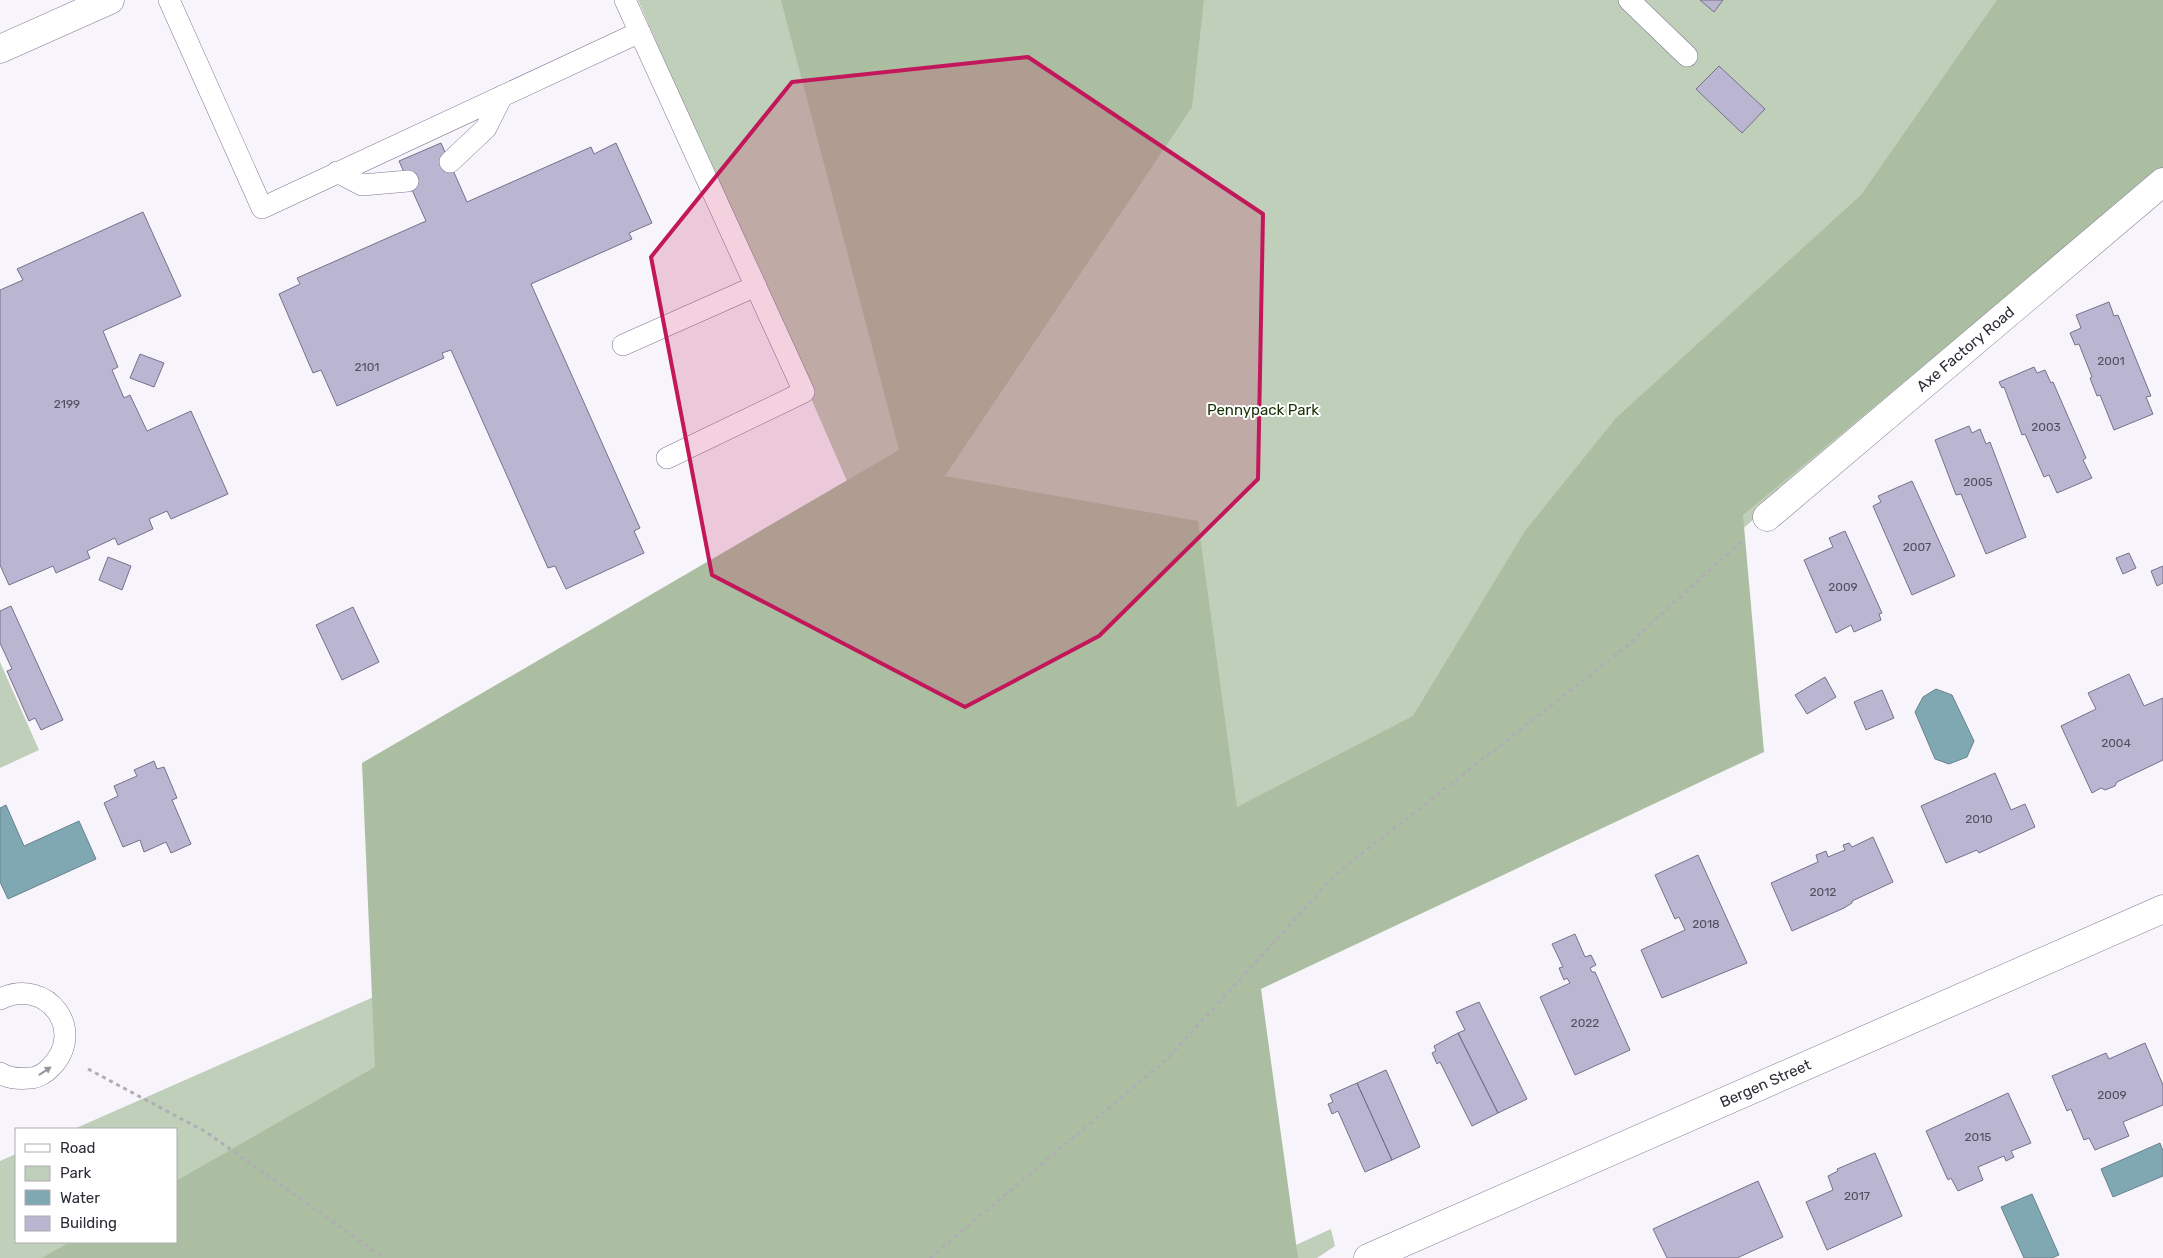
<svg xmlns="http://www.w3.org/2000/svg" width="2163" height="1258" viewBox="0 0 2163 1258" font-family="Rubik,sans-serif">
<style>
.green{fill:#c0cfb9}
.forest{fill:#abbea1}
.water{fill:#80a8b3;stroke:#68838e}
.building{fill:#bab5d1;stroke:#76718b}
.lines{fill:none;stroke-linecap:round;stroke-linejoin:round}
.lane-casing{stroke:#7f7892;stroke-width:22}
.street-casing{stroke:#7f7892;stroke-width:29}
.path{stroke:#b0aeb5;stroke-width:3;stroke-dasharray:4 4;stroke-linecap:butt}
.lane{stroke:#fff;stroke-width:21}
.street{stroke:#fff;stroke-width:28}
.oneway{fill:#98969b}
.marked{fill:#c2185b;fill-opacity:0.2;stroke:#c2185b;stroke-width:4;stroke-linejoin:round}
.labels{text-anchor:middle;stroke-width:4;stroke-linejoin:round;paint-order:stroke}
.number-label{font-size:12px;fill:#524e5e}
.street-label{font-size:15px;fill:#302c37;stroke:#fff}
.park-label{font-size:15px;fill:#173104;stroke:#fff}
</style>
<rect width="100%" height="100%" fill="#f7f5fb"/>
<!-- green -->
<path class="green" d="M638 0H2163L2077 228 1113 1096 1192 1258H0V1161L16 1154V1242H176V1129H74L959 739Z
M0 662 39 750 0 768Z
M1331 1229 1335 1246 1317 1258H1267Z"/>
<!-- forest -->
<path class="forest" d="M781 0H1204L1192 107 945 476 1198 521 1237 807 1413 716 1525 531 1616 418 1861 195 1997 0H2163V168L1743 515 1764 752 1261 989 1298 1258H42L70 1242H176V1181L375 1067 362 763 899 450Z"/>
<!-- water -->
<path class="water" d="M1936 689 1952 695 1974 741 1967 757 1949 764 1935 759 1915 712 1923 697Z
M6 805 24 846 79 821 96 859 8 899 0 882V808Z
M2160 1143 2163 1151V1176L2113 1197 2101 1169Z
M2032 1194 2059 1255 2052 1258H2024L2001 1207Z"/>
<!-- building -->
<path class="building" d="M1700 0H1723L1714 12Z
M1719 66 1765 109 1742 133 1696 89Z
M441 143 467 202 591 147 594 154 616 143 652 223 629 233 632 239 531 284 640 528 634 531 644 553 566 589 555 566 548 568 451 350 442 353 444 358 337 406 321 370 313 373 279 294 300 284 297 278 426 221 399 161Z
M143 212 181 296 103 331 118 367 112 370 124 398 130 395 147 431 191 411 228 494 171 519 167 511 149 519 153 529 118 545 115 538 87 551 90 558 56 573 53 566 9 585 0 565V290L23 280 17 269Z
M2109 302 2114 316 2118 315 2151 396 2146 397 2153 414 2114 430 2100 395 2097 396 2090 378 2092 377 2079 344 2075 345 2070 333 2081 328 2076 315Z
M140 354 164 363 154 387 130 378Z
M2034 367 2037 373 2045 370 2051 383 2053 382 2086 458 2083 460 2092 478 2057 493 2049 475 2044 477 2025 434 2022 435 2004 387 2002 388 1999 382Z
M1969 426 1972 433 1980 429 1986 444 1990 442 2026 537 1986 554 1961 494 1956 495 1935 440Z
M1912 481 1955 576 1912 595 1873 506 1881 502 1878 496Z
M1845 531 1882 613 1879 614 1881 620 1854 632 1851 625 1836 633 1804 560 1833 547 1829 538Z
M2129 553 2136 568 2123 574 2116 558Z
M108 557 131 566 122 590 99 580Z
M2163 566V583L2157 586 2151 571Z
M11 606 63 720 41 730 35 718 29 721 7 671 12 669 0 643V611Z
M353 607 379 662 342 680 316 625Z
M2129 674 2144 706 2163 698V760L2117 782 2115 786 2105 790 2101 788 2092 793 2061 726 2096 709 2088 693Z
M1825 677 1836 697 1807 714 1795 695Z
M1882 690 1894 718 1866 730 1854 702Z
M154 761 157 769 164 767 177 798 172 800 191 844 171 853 166 842 144 852 140 840 123 847 104 803 118 796 114 786 137 776 134 770Z
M1995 773 2011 810 2025 804 2035 827 1979 853 1977 850 1946 863 1921 806Z
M1873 837 1893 882 1852 901V903L1844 908 1792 931 1771 883 1818 862 1816 855 1826 851 1828 857 1845 850 1843 845 1849 843 1852 847Z
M1698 855 1747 963 1662 998 1641 950 1685 930 1679 917 1675 919 1655 875Z
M1575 934 1585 957 1591 955 1596 965 1590 968 1592 972H1595L1630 1050 1575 1075 1540 997 1570 983 1567 978 1564 980 1559 968 1563 967 1552 944Z
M1479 1002 1527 1099 1498 1113 1458 1033 1465 1030 1456 1012Z
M1458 1033 1498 1113 1472 1126 1440 1062 1437 1064 1432 1053 1436 1051 1434 1046Z
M2145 1043 2163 1085V1105L2123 1122 2129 1136 2095 1150 2089 1138 2084 1140 2071 1109 2067 1111 2052 1076 2106 1053 2109 1059Z
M1386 1070 1420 1147 1392 1160 1357 1083Z
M1357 1083 1392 1160 1365 1172 1338 1111 1332 1114 1328 1104 1333 1102 1330 1095Z
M2008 1093 2031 1143 2011 1151 2014 1157 2006 1161 2004 1156 1978 1167 1983 1180 1958 1191 1951 1178 1948 1180 1926 1131Z
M1875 1153 1902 1216 1827 1250 1806 1202 1833 1190 1828 1176 1838 1171 1837 1169Z
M1758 1181 1783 1237 1737 1258H1667L1653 1229Z"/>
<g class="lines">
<defs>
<path id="lane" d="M169 0 262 208 640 32
M625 0 804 392 667 458
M1629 0 1687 56
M450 162 486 128 502 96
M337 172 362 185 408 181
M623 345 756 286
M0 999C47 976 88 1031 50 1068 45 1073 37 1078 30 1078 20 1079 9 1079 0 1073"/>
<g id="street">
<path d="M0 49 110 0"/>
<path id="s1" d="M1767 517 2163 182"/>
<path id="s2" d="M1368 1258 2163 909"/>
</g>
</defs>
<!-- lane casing -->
<use href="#lane" class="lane-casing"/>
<!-- street casing -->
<use href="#street" class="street-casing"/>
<!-- path -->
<path class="path" d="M88 1069 206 1132 384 1258
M930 1258 1168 1058 1337 873 1622 650 1743 540"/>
<!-- lane -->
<use href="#lane" class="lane"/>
<!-- street -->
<use href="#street" class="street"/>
</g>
<!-- one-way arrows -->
<defs><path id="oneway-solid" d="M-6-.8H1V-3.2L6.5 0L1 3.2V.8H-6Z" transform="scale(1.25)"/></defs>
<use class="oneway" href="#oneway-solid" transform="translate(45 1071) rotate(-34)"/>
<!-- marked area -->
<path class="marked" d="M1028 57 1263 214 1258 479 1099 636 965 707 712 575 651 257 792 82Z"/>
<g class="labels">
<!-- number labels -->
<g class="number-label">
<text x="2111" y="365">2001</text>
<text x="367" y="371">2101</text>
<text x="67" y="408">2199</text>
<text x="2046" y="431">2003</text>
<text x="1978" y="486">2005</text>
<text x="1917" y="551">2007</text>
<text x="1843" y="591">2009</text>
<text x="2116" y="747">2004</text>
<text x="1979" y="823">2010</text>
<text x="1823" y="896">2012</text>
<text x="1706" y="928">2018</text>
<text x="1585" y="1027">2022</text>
<text x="2112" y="1099">2009</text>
<text x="1978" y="1141">2015</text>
<text x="1857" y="1200">2017</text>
</g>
<!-- street labels -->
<g class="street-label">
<text dy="5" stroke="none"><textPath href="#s1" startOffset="260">Axe Factory Road</textPath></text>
<text dy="5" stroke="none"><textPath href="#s2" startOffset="434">Bergen Street</textPath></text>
</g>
<!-- park labels -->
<g class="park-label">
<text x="1263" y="415">Pennypack Park</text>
</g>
</g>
<!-- legend -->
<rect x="15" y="1128" width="162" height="115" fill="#ffffff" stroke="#acabaf"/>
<rect x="25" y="1144" width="25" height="8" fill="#ffffff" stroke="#acabaf"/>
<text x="60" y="1153" font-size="15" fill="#302c37">Road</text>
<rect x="25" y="1166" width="25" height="15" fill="#c0cfb9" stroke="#acabaf"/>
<text x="60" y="1178" font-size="15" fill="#302c37">Park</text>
<rect x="25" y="1190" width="25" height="15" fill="#80a8b3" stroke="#acabaf"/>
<text x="60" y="1203" font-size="15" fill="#302c37">Water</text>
<rect x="25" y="1216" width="25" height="15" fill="#bab5d1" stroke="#acabaf"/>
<text x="60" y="1228" font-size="15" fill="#302c37">Building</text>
</svg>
